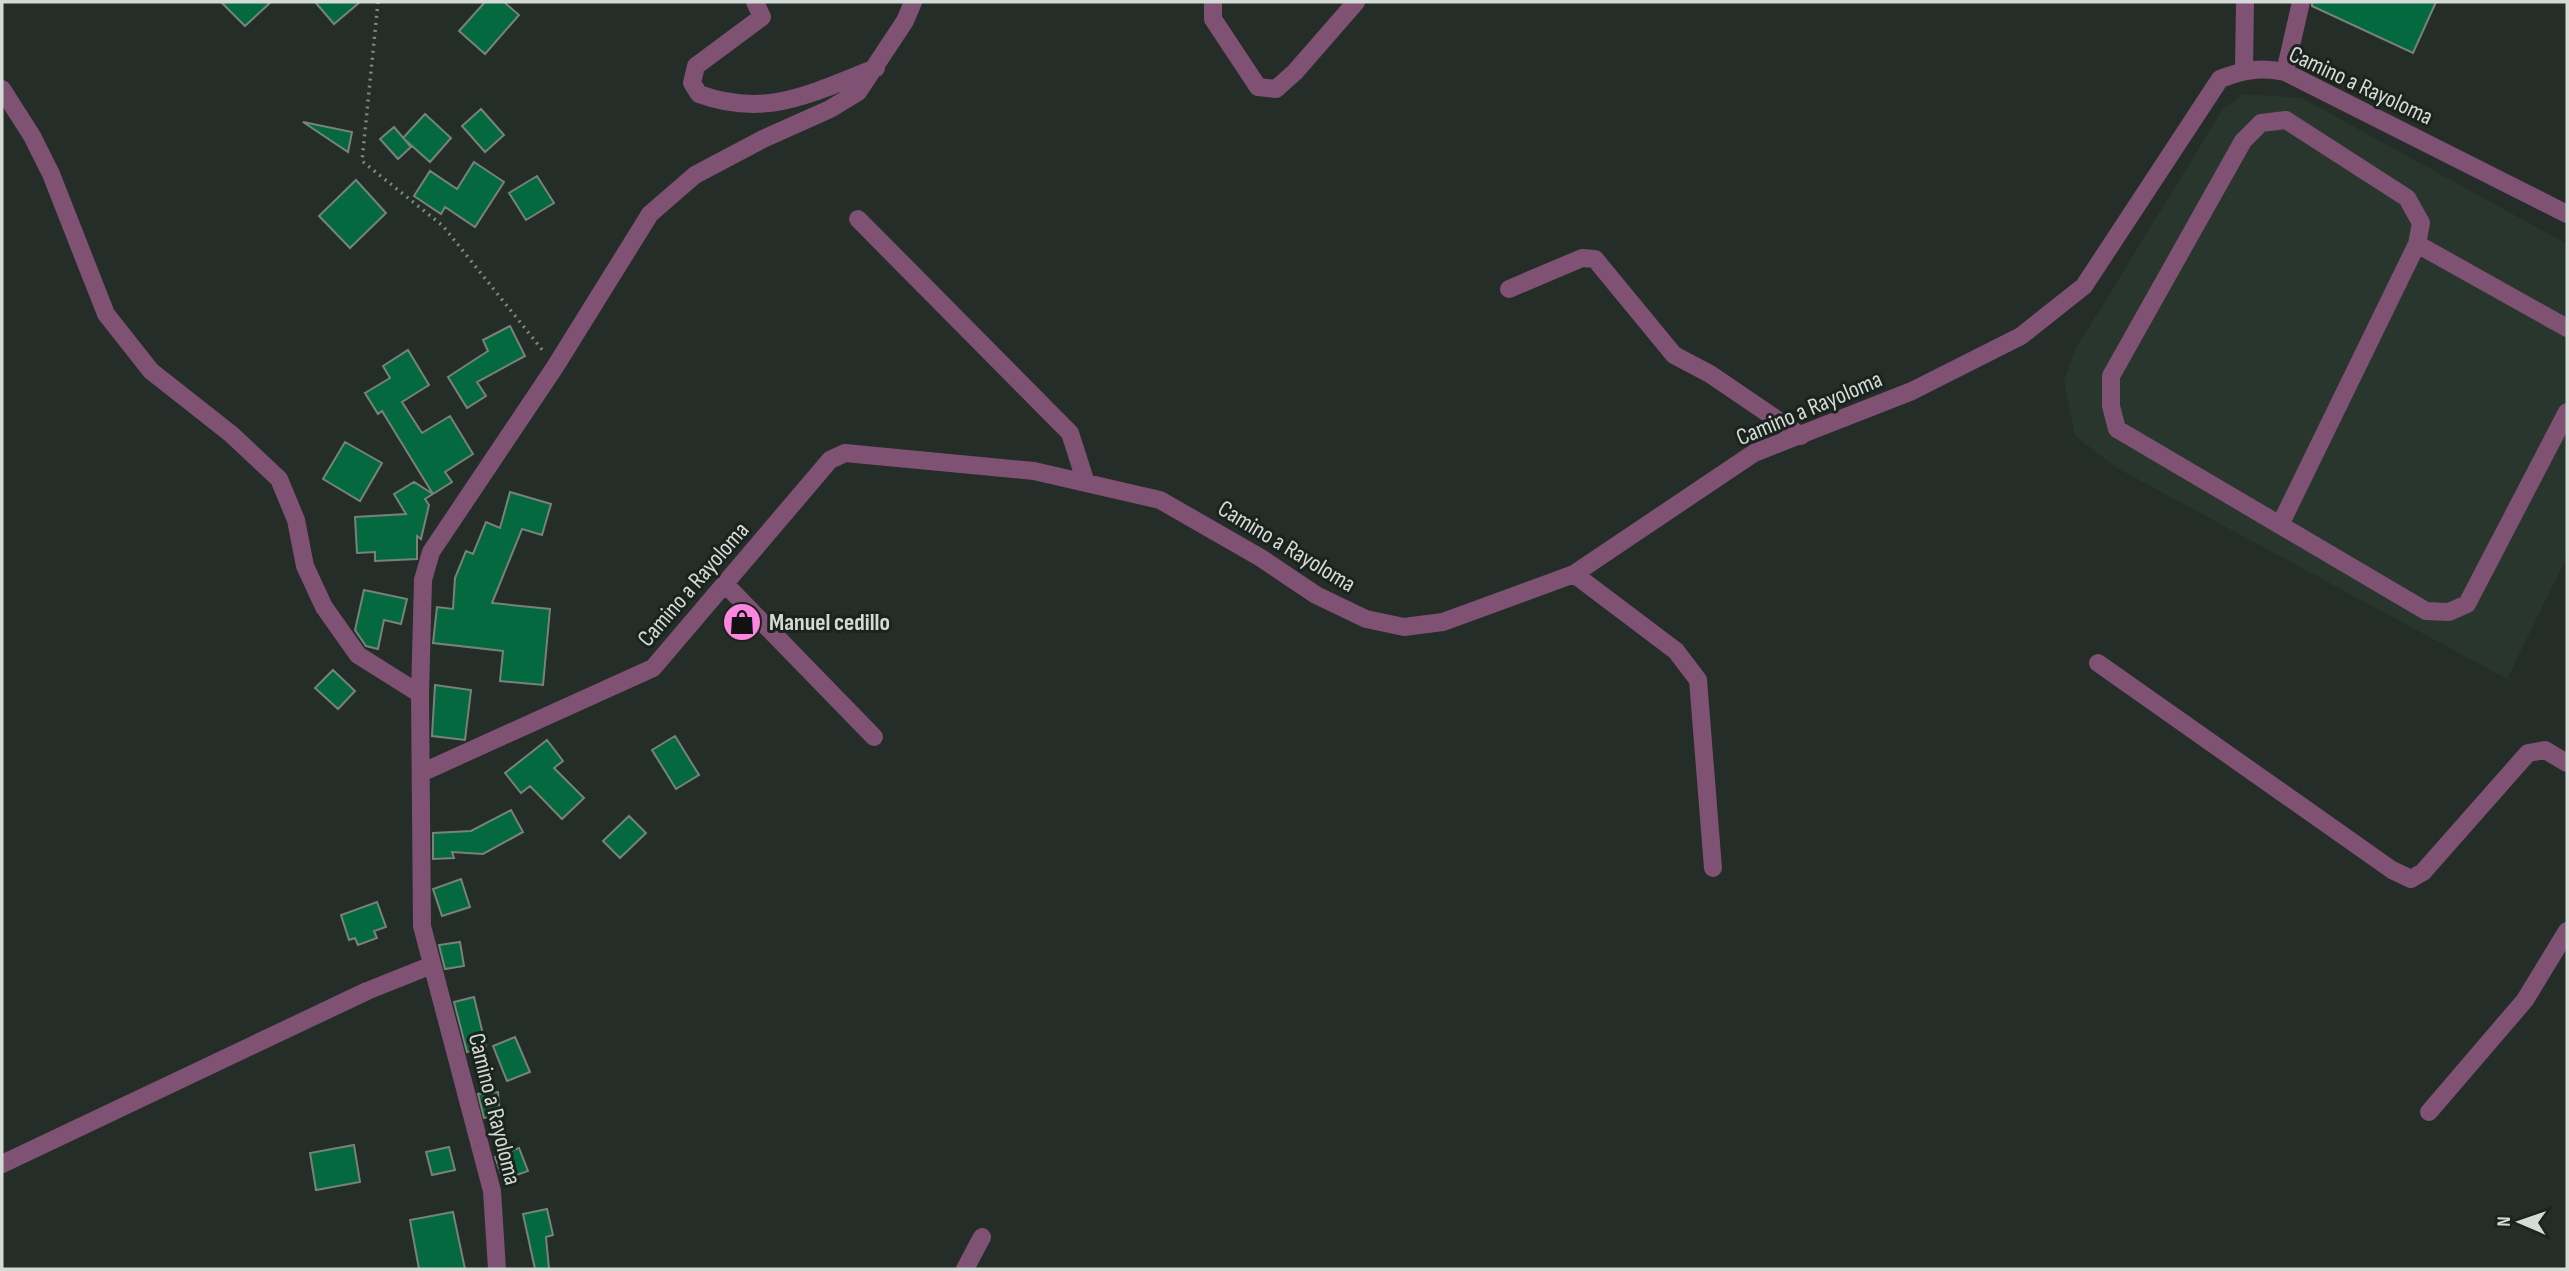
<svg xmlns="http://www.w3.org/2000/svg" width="2569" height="1271" viewBox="0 0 2569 1271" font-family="'Sofia Sans Condensed',sans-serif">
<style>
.built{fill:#28362d}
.building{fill:#04693e;stroke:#78827b;stroke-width:2}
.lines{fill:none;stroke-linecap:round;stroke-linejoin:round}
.path{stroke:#808782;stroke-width:3.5;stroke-dasharray:2 5;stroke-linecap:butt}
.minor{stroke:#7f5172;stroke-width:18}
.labels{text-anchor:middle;stroke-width:6;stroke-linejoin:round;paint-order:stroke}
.street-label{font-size:24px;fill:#d4dad6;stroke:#1b231e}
.poi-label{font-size:24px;font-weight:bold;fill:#d4dad6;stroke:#1b231e;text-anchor:start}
</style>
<rect width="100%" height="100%" fill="#252d28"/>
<!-- built -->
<path class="built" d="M2243 94 2302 98 2567 244V557L2507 679 2117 468 2075 436 2064 381 2075 350 2223 109Z"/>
<!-- building -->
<path class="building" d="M221 2H271L245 26Z
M315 2H360L334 24Z
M485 2H504L519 15 485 54 459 31Z
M2312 2H2436L2413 53 2312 6Z
M481 109 504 135 485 152 462 126Z
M425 114 451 138 430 162 403 138Z
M303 122 352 132 348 152Z
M394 127 411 147 398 159 380 139Z
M474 162 504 182 475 227 445 207 441 214 414 196 430 171 457 189Z
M537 176 554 203 526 220 509 193Z
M356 180 386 213 350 248 319 216Z
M510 326 525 356 477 382 486 396 467 408 448 377 488 351 483 340Z
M408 350 429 385 402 402 422 433 450 416 473 454 445 472 452 482 425 499 429 505 421 539 417 536V559L375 561V552L357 553 355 517 406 514 394 494 414 482 433 494 382 411 378 414 365 393 390 378 383 366Z
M345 442 382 463 360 501 323 479Z
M510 492 551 504 542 535 522 529 492 603 550 609 543 685 500 681 503 651 433 643 437 607 453 609 455 578 466 551 473 554 486 522 500 528Z
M364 590 407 599 401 624 384 620 378 649 366 646 355 630Z
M333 670 355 691 338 709 315 688Z
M435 685 471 690 465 740 432 736Z
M675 736 699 775 676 789 652 750Z
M547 740 563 761 554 768 584 798 562 819 530 786 521 793 505 773Z
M511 810 523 832 483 854 452 852 454 858 433 859V833L471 831Z
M629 816 646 833 620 858 603 841Z
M461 879 470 907 442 916 433 889Z
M377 902 386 927 374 931 377 938 358 945 355 938 349 940 341 915Z
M460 942 464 966 445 969 439 945Z
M474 997 486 1047 467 1052 454 1002Z
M515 1037 530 1072 507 1081 493 1046Z
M498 1092 500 1116 484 1118 478 1094Z
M354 1145 360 1182 316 1190 310 1153Z
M449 1147 455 1170 432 1175 426 1152Z
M519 1148 528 1171 503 1180 495 1157Z
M547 1209 553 1235 546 1237 549 1269H535L523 1214Z
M453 1212 465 1269H419L410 1220Z"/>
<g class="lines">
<!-- path -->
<path class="path" d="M378 2 362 161 443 226 544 352"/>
<!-- minor -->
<path class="minor" d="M755 2 762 17 696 66 692 83 699 94C767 119 813 92 876 68
M1213 2V19L1258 87 1276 89 1295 72 1356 2
M2244 70 2245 2
M2285 72 2301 2
M2 89 32 136 51 174 106 314 151 371 231 434 279 479 296 520 305 566 324 607 358 655 420 694
M858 219 1070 433 1086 483
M2417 244 2567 328
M1509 289 1582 258 1595 259 1674 355 1710 374 1801 436
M2280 525 2417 244 2421 223 2407 198 2286 120 2261 123 2243 141 2111 376V406L2117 429 2426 611 2449 612 2467 604 2567 412
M1574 574 1676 651 1698 680 1713 868
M726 585 874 737
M2098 663 2392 870 2411 879 2423 872 2528 753 2545 750 2567 763
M421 773 653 668 830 460 845 453 1034 471 1160 500 1261 558 1316 595 1366 619 1404 627 1443 622 1574 574 1754 453 1912 391 2021 336 2084 286 2220 79C2243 70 2260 67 2285 72L2567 214
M2429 1112 2525 1000 2567 931
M2 1164 367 991 432 965
M497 1269 492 1191 422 926 420 694 423 580 431 552 555 367 650 214 695 175 763 139 830 109 858 92 905 21 913 2
M965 1269 982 1237"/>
</g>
<!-- icons -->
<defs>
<symbol id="shop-disc" viewBox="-11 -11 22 22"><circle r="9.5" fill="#fe85df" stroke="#1b231e"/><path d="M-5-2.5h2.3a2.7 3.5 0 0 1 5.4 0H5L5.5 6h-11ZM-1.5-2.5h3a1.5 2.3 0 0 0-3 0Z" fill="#111"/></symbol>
</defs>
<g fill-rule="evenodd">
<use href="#shop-disc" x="720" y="600" width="44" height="44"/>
</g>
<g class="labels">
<!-- street labels -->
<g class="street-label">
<text transform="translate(2361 85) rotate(25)" y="8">Camino a Rayoloma</text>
<text transform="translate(1809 408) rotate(-23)" y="8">Camino a Rayoloma</text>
<text transform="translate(1287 546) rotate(31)" y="8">Camino a Rayoloma</text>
<text transform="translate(693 584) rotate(-49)" y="8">Camino a Rayoloma</text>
<text transform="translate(495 1109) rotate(76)" y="8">Camino a Rayoloma</text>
</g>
<!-- poi labels -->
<g class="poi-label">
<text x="769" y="630">Manuel cedillo</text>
</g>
</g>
<!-- border -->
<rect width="2569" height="1271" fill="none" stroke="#d4dad6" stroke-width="7"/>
<!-- north arrow -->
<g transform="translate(2520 1222) rotate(272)" stroke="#1b231e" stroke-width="5" paint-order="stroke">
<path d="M0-5L12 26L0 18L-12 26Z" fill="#d4dad6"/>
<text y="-10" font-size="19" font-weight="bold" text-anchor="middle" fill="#d4dad6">N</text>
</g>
</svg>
